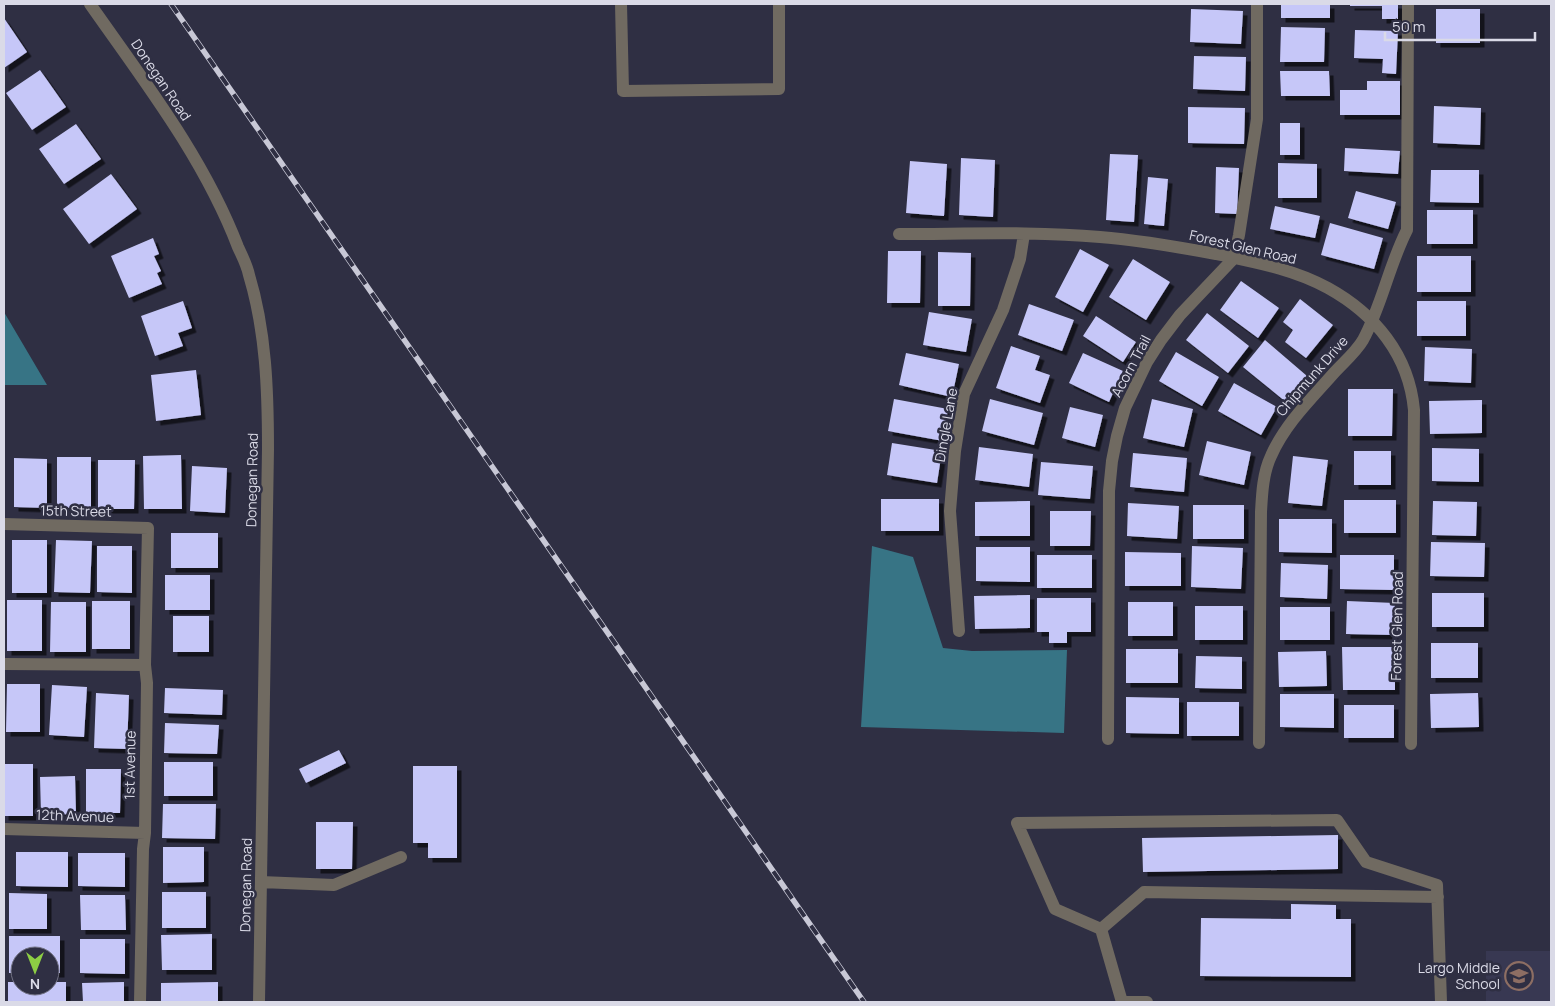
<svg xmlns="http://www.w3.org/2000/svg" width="1555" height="1006" viewBox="0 0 1555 1006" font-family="Manrope,sans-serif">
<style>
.built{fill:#383852}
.water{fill:#377485}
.building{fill:#c6c7f8;filter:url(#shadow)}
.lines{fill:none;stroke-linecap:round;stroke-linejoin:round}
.minor{stroke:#706a61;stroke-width:12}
.rail-casing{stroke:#c8c8d6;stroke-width:5.5}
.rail{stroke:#2f2f43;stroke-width:4;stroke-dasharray:11;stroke-linecap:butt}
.labels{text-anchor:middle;stroke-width:5;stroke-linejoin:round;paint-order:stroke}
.street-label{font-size:14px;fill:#dadae7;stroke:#2f2f43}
.poi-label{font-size:14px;fill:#dadae7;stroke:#2f2f43;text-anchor:end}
</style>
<defs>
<filter id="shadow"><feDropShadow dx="4.5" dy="4.5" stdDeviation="0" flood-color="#0009"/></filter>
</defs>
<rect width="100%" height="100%" fill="#2f2f43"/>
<!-- built -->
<path class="built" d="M1486 951H1551V1002H1486Z"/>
<!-- water -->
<path class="water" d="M4 312 47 385H4Z
M872 546 913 557 943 648 972 651 1067 650 1064 733 861 727Z"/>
<!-- building -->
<path class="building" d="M1281 4H1330V18H1281Z
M1350 4H1398V19H1382V6H1350Z
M1191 9 1243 11 1241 44 1190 42Z
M1436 9H1480V43H1436Z
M4 18 27 52 4 68Z
M1281 27 1325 28 1324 62H1280Z
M1355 30 1398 31 1396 74 1382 73 1383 59 1354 58Z
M1194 56 1246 57 1245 91 1193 89Z
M40 70 66 107 32 130 6 93Z
M1280 71H1329L1330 96H1281Z
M1367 81H1400V115H1340V90H1367Z
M1434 106 1481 108 1480 145 1433 143Z
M1188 107 1245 108 1244 144 1188 143Z
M1280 123H1300V155H1280Z
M76 124 101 159 64 184 39 149Z
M1345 148 1400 151 1398 174 1344 171Z
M1110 154 1138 155 1134 222 1106 220Z
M961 158 995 160 993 217 959 215Z
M910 161 947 164 944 216 906 213Z
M1278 163 1317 164V198H1278Z
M1216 167 1239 168 1237 214 1215 213Z
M1431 170H1479V203L1430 202Z
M111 174 137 209 89 244 63 209Z
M1148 177 1168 179 1164 226 1144 224Z
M1356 191 1396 202 1388 229 1348 218Z
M1275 206 1320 216 1315 238 1270 229Z
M1427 210H1473V244H1427Z
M1330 223 1383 238 1374 269 1321 255Z
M153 238 159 254 154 256 161 271 157 273 162 284 129 298 111 256Z
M1080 249 1109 265 1083 312 1055 297Z
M888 251H921L920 303H887Z
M938 252 971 253 970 306H938Z
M1417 256H1471V292H1417Z
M1133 259 1170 282 1146 320 1109 297Z
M1241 281 1279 308 1258 338 1220 310Z
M1300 299 1333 325 1306 358 1285 342 1293 330 1283 322Z
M183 301 192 328 178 333 183 346 155 356 141 316Z
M1417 301H1466V336H1417Z
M1029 304 1074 320 1062 351 1018 335Z
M929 312 972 319 966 352 923 345Z
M1207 313 1249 346 1228 373 1186 340Z
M1096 316 1136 342 1123 362 1083 336Z
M1265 340 1307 376 1286 402 1243 367Z
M1011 346 1040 356 1035 370 1050 375 1040 403 996 388Z
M1425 347 1472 349 1471 383 1424 381Z
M1176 352 1219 377 1202 406 1159 381Z
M906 353 959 364 952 397 899 385Z
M1083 353 1123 371 1109 402 1069 383Z
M196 370 201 415 156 421 151 375Z
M1234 383 1277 407 1261 435 1218 411Z
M1348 389H1393L1392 436H1348Z
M894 399 948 409 943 441 888 431Z
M990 399 1043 413 1034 445 982 431Z
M1152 399 1193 409 1184 447 1143 438Z
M1482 400V433L1430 434 1429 401Z
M1070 407 1103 415 1095 447 1062 438Z
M1207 441 1251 452 1244 485 1199 475Z
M892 443 942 451 937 483 887 475Z
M979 447 1033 454 1029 487 975 480Z
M1432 448 1479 449V482L1432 481Z
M1354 451H1391V485H1354Z
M1133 453 1187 458 1184 492 1130 487Z
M181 455 182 509H144L143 456Z
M1293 456 1328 460 1322 506 1288 503Z
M57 457H91V508H57Z
M14 458 47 459V508L14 507Z
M98 460H135L134 509H98Z
M1041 462 1093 466 1090 499 1038 495Z
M192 466 227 468 225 513 190 511Z
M881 499H939V531H881Z
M1344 500H1396V533H1344Z
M1030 501V536H975V502Z
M1433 501 1477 502 1476 536 1432 535Z
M1128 503 1179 506 1177 539 1127 536Z
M1193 505H1244V539H1193Z
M1050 511H1091L1090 546H1050Z
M1279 519H1332V553L1279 552Z
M171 533H218V568H171Z
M12 540H47V593H12Z
M56 540 92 541 90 593 54 592Z
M1431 542 1485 543 1484 577 1430 576Z
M97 546H132V593L97 592Z
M1192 546 1243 548 1241 589 1191 587Z
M976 547H1030V582L976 581Z
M1125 552 1181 553V586H1125Z
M1037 555H1092V588H1037Z
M1340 555H1394V590L1340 589Z
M1281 563 1328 565 1327 599 1280 597Z
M165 575H210V610H165Z
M1432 593H1484V627H1432Z
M1030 595V628L975 629 974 596Z
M1037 598H1091V632H1067V643H1049V632H1037Z
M7 600H42V651H7Z
M92 601H130V649H92Z
M1347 601 1395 603 1394 635 1346 634Z
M51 602H86V652H50Z
M1128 602H1173V636H1128Z
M1195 606H1243V640H1195Z
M1280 607H1330V640H1280Z
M173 616H209V652H173Z
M1431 643H1478V678H1431Z
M1342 647H1395V690H1343Z
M1126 649H1178V683H1126Z
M1326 651 1327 686 1279 687 1278 652Z
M1196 656 1242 657V689L1195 688Z
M7 684H40V732H6Z
M52 685 87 687 84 737 49 735Z
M165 688 223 690 222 715 164 713Z
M96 693 129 695 127 749 94 748Z
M1478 693 1479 727 1431 728 1430 694Z
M1280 694H1334V728L1280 727Z
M1126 697 1179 698V734L1126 733Z
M1187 702H1239V736H1187Z
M1344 705H1394V738H1344Z
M165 723 219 725 217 754 164 753Z
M339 750 346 763 306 783 299 769Z
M164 762H213V796H164Z
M4 764H33V816H4Z
M413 766H457V858H428V843H413Z
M86 769H121L120 813H86Z
M75 776 76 814 41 815 40 777Z
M163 804H216L215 839 162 838Z
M316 822H353L352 869H316Z
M1338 835V869L1143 872 1142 838Z
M163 847H204V882L163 883Z
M16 852H68V887L16 886Z
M78 853H125V887L78 886Z
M162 892H206V928H162Z
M9 893 47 894V929H9Z
M80 895H125L126 930H81Z
M1291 904 1336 905V919H1351V977L1200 976 1201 918 1291 919Z
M212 934V970H162L161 935Z
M9 936H60V973H50V956H20V973H9Z
M80 939H125V974L80 973Z
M8 982H20V986H50V982H66V1002H8Z
M124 982V1002H83L82 983Z
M218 982V1002H161V983Z"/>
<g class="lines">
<!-- minor -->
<path class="minor" d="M90 4C144 81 204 158 238 247 242 256 247 265 249 275 266 331 268 391 268 449L259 1002
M621 4 623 91 779 89V4
M899 234C965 234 1034 231 1100 237 1139 240 1178 247 1216 254 1254 262 1294 269 1328 288 1375 314 1409 355 1414 410L1411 744
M4 524 148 528 145 665 147 683 145 833 143 849 140 1002
M959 631 950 511 955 451 964 394 1003 310 1020 259 1024 234
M4 664 145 665
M1108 739 1109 491 1112 461 1117 436 1125 408 1147 362 1161 340 1180 315 1234 258 1239 235 1257 119V4
M1259 743 1261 512C1262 493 1263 473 1271 456 1285 424 1311 399 1333 374 1343 363 1356 352 1363 340 1382 305 1389 265 1407 230L1408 4
M4 829 145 833
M261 882 334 885 401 857
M1101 929 1144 892 1438 897
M1122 1002 1101 929 1055 909 1017 823 1337 820 1366 862 1437 885 1441 1002
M1122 1002H1147"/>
<defs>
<path id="rail" d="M171 4 864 1002"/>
</defs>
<!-- rail casing -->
<use href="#rail" class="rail-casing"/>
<!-- rail -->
<use href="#rail" class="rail"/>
</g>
<!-- icons -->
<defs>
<symbol id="school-ring" viewBox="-11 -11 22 22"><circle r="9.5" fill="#2f2f43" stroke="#8d6e63" stroke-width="1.5"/><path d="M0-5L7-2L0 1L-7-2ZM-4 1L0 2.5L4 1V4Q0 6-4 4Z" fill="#8d6e63"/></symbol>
</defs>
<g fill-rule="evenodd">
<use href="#school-ring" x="1503" y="960" width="32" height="32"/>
</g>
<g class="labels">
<!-- street labels -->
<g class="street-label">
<text transform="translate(161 80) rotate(56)" y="5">Donegan Road</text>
<text transform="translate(1243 247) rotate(13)" y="5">Forest Glen Road</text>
<text transform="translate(1131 366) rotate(-62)" y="5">Acorn Trail</text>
<text transform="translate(1312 376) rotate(-49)" y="5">Chipmunk Drive</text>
<text transform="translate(946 425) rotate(-80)" y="5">Dingle Lane</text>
<text transform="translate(252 480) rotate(-89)" y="5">Donegan Road</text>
<text transform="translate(76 511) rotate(1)" y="5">15th Street</text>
<text transform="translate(1397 626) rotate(-89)" y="5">Forest Glen Road</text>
<text transform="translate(130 765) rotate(-89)" y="5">1st Avenue</text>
<text transform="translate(75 816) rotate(2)" y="5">12th Avenue</text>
<text transform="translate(246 885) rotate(-89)" y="5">Donegan Road</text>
</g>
<!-- poi labels -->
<g class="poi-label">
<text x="1500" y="973">Largo Middle<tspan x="1500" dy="16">School</tspan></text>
</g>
</g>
<!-- border -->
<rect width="1555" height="1006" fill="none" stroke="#dadae7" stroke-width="10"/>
<!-- north arrow -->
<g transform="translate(35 971) rotate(180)"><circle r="24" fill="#2f2f43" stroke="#737385"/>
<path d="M0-4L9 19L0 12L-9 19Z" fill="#8dce44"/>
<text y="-8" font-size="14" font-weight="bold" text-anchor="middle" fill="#dadae7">N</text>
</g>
<!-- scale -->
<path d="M1385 32v8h150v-8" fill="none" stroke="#dadae7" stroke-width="2.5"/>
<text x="1392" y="32" font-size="15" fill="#dadae7" stroke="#2f2f43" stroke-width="4" paint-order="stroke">50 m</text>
</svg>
